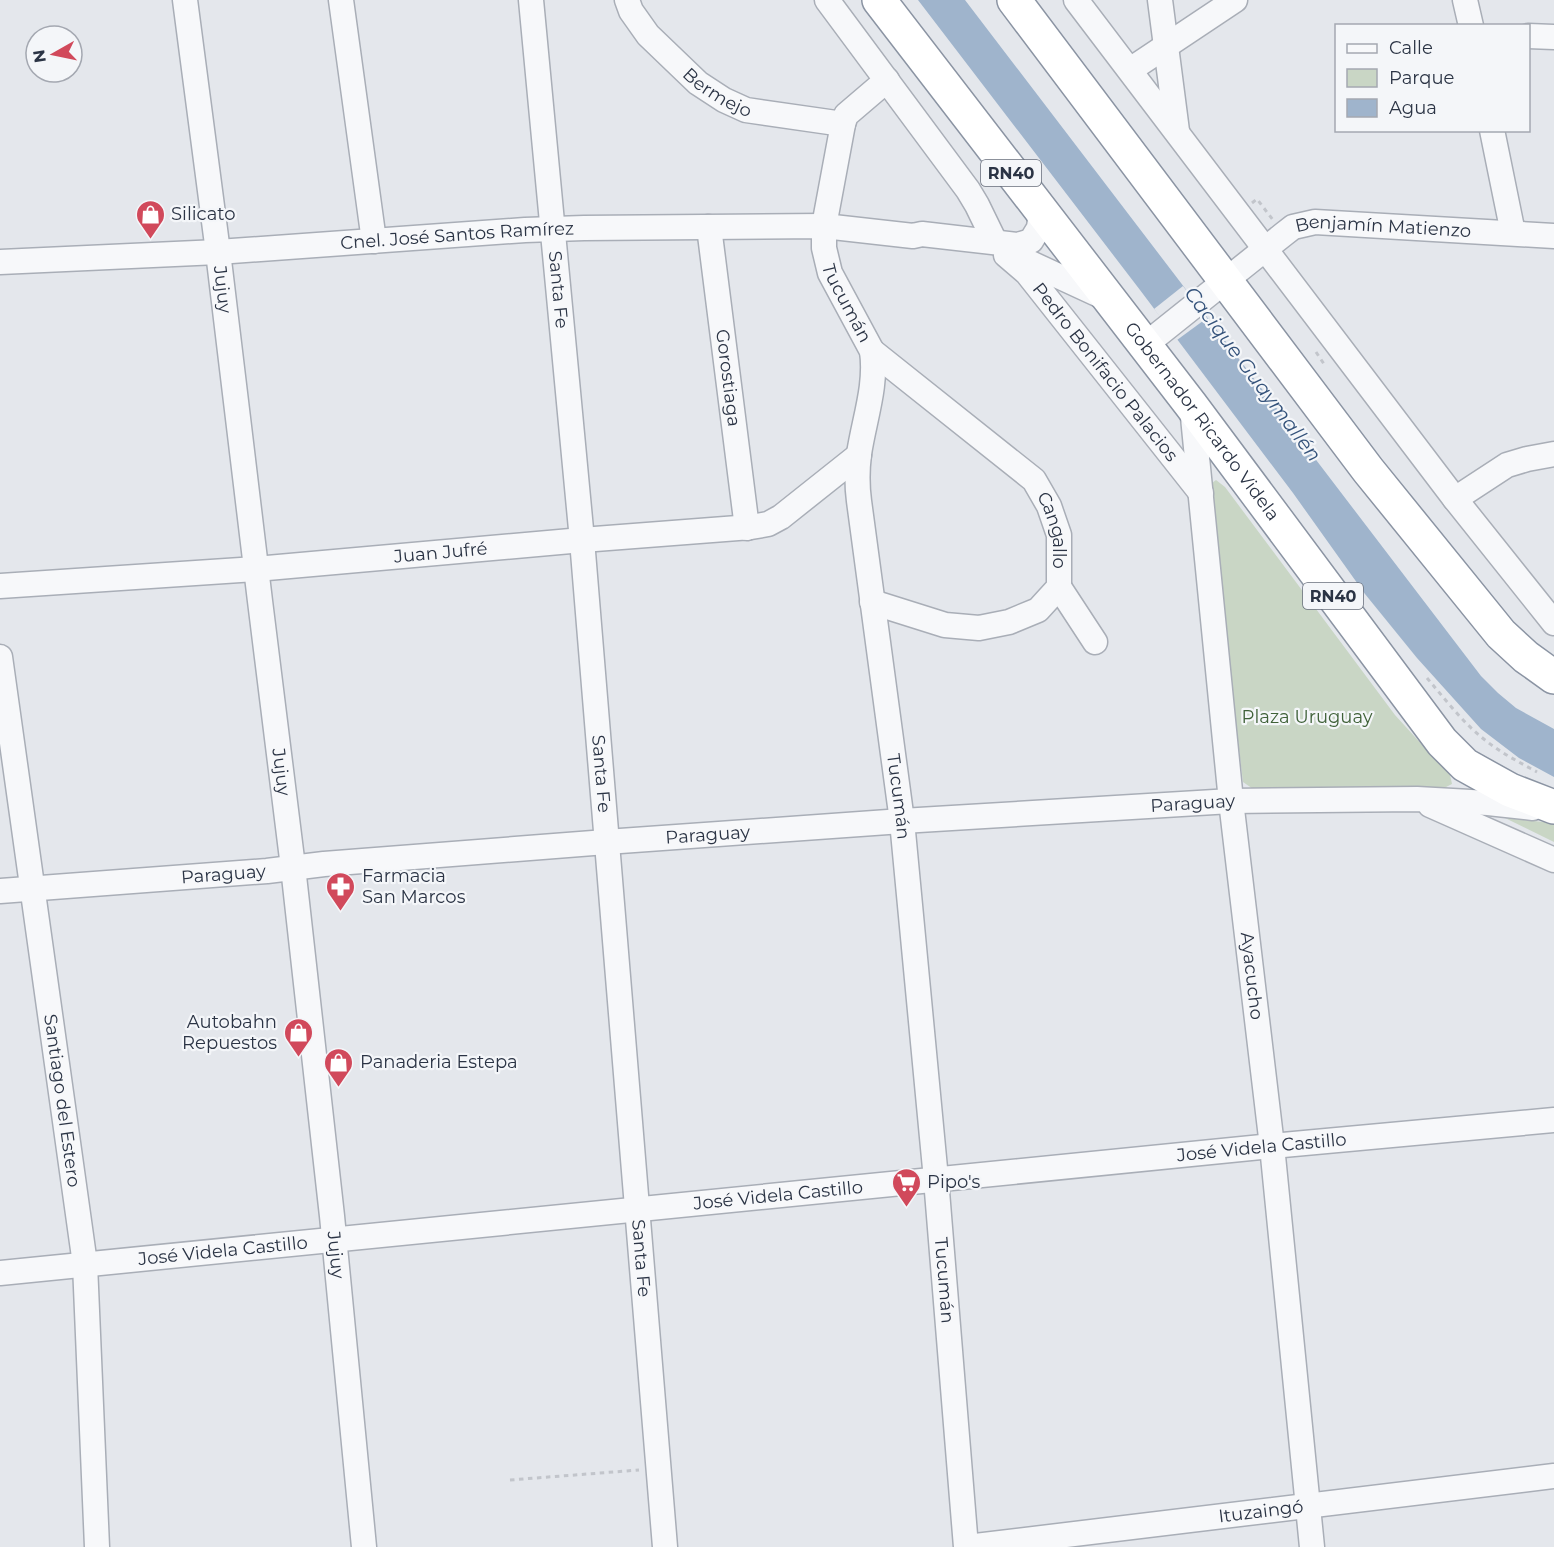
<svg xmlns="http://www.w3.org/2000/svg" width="1554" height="1547" viewBox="0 0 1554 1547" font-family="Montserrat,sans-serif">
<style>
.green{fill:#c9d6c5}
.water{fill:#9fb4cc}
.pier{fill:#e4e7ec}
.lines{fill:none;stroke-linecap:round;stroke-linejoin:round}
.minor-casing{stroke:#a9aeb7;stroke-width:27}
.highway-casing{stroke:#8b94a3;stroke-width:36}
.path{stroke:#c2c5cb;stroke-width:3;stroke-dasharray:4.5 4.5;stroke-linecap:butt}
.minor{stroke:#f7f8fa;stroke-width:24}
.highway{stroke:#fff;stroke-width:33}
.labels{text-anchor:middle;stroke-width:4.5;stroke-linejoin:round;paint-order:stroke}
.shield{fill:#f4f6f9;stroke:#676e7b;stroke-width:1.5}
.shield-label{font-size:16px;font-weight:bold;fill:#2b3445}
.street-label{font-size:18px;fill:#2b3445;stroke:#f4f6f9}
.poi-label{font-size:18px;fill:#2b3445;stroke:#f4f6f9;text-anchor:start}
.park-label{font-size:18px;fill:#3f6138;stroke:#f4f6f9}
.water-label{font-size:20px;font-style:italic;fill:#34527a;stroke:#f4f6f9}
</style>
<rect width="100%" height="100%" fill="#e4e7ec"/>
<!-- green -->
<path class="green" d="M1216 480 1225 487 1395 715 1425 748 1449 770 1452 784 1444 788 1256 791 1243 782 1209 505 1208 486Z
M1505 818 1554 823V842Z"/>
<!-- water -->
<path class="water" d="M918 0H965L1481 676 1498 693 1516 708 1554 729V777L1519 758 1481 729 1417 658 1365 594 1293 493 1140 290Z"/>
<!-- pier -->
<path class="pier" d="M1183 286 1207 318 1177 340 1154 309Z"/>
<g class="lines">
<defs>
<g id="minor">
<path id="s1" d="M185 0 218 252 260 601 293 867 332 1216 364 1547"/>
<path d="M341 0 374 241"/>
<path id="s2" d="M531 0 582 540 665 1547"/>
<path id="s3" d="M627 0 631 11 648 35 698 83 724 100 746 110 843 124"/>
<path d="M827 0 968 190 977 205 995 242"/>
<path d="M1076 0 1455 499 1554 623"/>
<path d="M1160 0 1177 131"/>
<path d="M1465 0 1471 26"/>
<path d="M1528 36 1554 37"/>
<path d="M1130 70 1235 0"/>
<path id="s4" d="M887 80 846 115 843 124 824 226V248L830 273 872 351C877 386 864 420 859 454 857 470 857 486 859 501L902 821 936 1179 966 1547"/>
<path d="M1492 130 1513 233"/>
<path id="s5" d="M709 227 747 528"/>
<path id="s6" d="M1006 255 1027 273 1201 493"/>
<path d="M1017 258 1026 261 1108 299"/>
<path id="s7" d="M0 262 218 252 525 230 584 228 824 226 913 236 922 234 1018 245 1031 241 1039 228 1041 210"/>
<path id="s8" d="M1145 345 1284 234 1293 227 1315 222 1554 236"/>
<path id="s9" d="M872 351 1034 480 1049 506 1059 535V587L1038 610 1009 622 979 628 945 625 872 602"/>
<path id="s10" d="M1192 407 1231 801 1272 1146 1312 1547"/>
<path d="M1455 499 1507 465 1527 459 1554 454"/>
<path id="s11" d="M0 586 256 569 582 540 751 527 768 524 781 517 859 455"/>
<path d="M1059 587 1095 642"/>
<path id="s12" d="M0 657 85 1264 97 1547"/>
<path d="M1430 805 1554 860"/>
<path id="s13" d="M0 891 267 871 324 864 606 842 902 821 1231 801 1417 799 1488 803 1533 808"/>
<path id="s14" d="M0 1273 1272 1146 1554 1120"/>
<path id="s15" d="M967 1547 1554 1476"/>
</g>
<g id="highway">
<path id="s16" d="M879 0 1191 405 1442 742 1465 765 1510 790 1554 807"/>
<path d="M1014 0 1368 470 1501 634 1526 657 1554 677"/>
</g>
</defs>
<!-- minor casing -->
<use href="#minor" class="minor-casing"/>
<!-- highway casing -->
<use href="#highway" class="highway-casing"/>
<!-- path -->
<path class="path" d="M1252 203 1257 199 1273 220
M1316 352 1324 364H1327
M1427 678C1445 699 1463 723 1485 740 1501 753 1519 762 1537 772
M510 1480 639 1470"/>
<!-- minor -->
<use href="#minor" class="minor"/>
<!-- highway -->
<use href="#highway" class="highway"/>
</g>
<!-- icons -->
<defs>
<symbol id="shop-pin" viewBox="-11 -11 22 30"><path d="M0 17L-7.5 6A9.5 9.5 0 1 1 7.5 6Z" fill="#d1495b" stroke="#f4f6f9"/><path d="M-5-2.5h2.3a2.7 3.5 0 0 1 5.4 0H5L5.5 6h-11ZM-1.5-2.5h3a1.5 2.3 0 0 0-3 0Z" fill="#fff"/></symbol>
<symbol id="pharmacy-pin" viewBox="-11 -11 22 30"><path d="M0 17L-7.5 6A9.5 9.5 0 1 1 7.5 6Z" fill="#d1495b" stroke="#f4f6f9"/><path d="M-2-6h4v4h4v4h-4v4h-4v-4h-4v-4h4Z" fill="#fff"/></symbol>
<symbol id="supermarket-pin" viewBox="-11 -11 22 30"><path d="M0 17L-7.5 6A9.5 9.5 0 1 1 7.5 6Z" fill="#d1495b" stroke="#f4f6f9"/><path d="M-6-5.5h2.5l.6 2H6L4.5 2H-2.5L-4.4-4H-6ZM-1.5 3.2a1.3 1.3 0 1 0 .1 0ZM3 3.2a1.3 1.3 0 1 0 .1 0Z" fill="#fff"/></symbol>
</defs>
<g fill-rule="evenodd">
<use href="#shop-pin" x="134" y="198" width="33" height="45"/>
<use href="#pharmacy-pin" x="324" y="870" width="33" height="45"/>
<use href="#shop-pin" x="282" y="1016" width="33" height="45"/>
<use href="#shop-pin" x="322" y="1046" width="33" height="45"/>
<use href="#supermarket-pin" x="890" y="1166" width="33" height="45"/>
</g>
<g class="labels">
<!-- shield labels -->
<g class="shield">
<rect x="981" y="160" width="60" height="26" rx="4.5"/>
<rect x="1303" y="583" width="60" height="26" rx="4.5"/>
</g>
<g class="shield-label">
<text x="1011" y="179">RN40</text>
<text x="1333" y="602">RN40</text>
</g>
<!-- street labels -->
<g class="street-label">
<text dy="6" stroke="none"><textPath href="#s3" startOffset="132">Bermejo</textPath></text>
<text dy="6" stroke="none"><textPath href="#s8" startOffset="280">Benjamín Matienzo</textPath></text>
<text dy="6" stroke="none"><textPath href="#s7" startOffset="458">Cnel. José Santos Ramírez</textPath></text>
<text dy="6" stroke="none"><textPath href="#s2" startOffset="291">Santa Fe</textPath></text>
<text dy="6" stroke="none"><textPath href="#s1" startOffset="292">Jujuy</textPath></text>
<text dy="6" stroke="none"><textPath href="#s4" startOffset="249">Tucumán</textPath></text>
<text dy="6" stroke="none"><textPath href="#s6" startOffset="154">Pedro Bonifacio Palacios</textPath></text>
<text dy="6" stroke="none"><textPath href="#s5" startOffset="152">Gorostiaga</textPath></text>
<text dy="6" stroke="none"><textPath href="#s16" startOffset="531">Gobernador Ricardo Videla</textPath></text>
<text dy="6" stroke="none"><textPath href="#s9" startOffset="262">Cangallo</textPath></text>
<text dy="6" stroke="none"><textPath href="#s11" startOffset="442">Juan Jufré</textPath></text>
<text dy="6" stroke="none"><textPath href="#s1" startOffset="778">Jujuy</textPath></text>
<text dy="6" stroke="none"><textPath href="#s2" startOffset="777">Santa Fe</textPath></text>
<text dy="6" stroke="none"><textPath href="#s4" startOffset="753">Tucumán</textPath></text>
<text dy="6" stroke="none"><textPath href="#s13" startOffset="1196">Paraguay</textPath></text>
<text dy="6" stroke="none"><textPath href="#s13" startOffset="710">Paraguay</textPath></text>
<text dy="6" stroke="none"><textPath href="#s13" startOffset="224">Paraguay</textPath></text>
<text dy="6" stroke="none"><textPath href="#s10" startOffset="572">Ayacucho</textPath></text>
<text dy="6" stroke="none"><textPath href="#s12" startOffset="448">Santiago del Estero</textPath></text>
<text dy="6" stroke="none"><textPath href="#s14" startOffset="1268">José Videla Castillo</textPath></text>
<text dy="6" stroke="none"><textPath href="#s14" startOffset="782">José Videla Castillo</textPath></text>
<text dy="6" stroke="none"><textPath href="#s14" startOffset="224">José Videla Castillo</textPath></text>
<text dy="6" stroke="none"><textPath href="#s1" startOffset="1264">Jujuy</textPath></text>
<text dy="6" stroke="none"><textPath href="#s2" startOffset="1263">Santa Fe</textPath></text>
<text dy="6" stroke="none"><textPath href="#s4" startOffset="1239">Tucumán</textPath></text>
<text dy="6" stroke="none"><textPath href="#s15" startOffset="296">Ituzaingó</textPath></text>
</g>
<!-- poi labels -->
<g class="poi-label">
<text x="171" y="220">Silicato</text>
<text x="362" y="882">Farmacia<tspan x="362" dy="21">San Marcos</tspan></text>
<text x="277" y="1028" text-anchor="end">Autobahn<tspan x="277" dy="21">Repuestos</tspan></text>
<text x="360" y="1068">Panaderia Estepa</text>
<text x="927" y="1188">Pipo's</text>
</g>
<!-- park labels -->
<g class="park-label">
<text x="1307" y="723">Plaza Uruguay</text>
</g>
<!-- water labels -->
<g class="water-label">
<text transform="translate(1253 374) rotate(53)" y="7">Cacique Guaymallén</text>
</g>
</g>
<!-- legend -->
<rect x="1335" y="24" width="195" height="108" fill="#f4f6f9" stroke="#a4a8b1" stroke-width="1.5"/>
<rect x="1347" y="44" width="30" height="9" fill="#f7f8fa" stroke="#a4a8b1" stroke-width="1.5"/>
<text x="1389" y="54" font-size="18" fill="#2b3445">Calle</text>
<rect x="1347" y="69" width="30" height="18" fill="#c9d6c5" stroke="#a4a8b1" stroke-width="1.5"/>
<text x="1389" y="84" font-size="18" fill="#2b3445">Parque</text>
<rect x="1347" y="99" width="30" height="18" fill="#9fb4cc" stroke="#a4a8b1" stroke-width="1.5"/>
<text x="1389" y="114" font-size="18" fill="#2b3445">Agua</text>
<!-- north arrow -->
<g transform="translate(54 54) rotate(261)"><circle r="28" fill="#f4f6f9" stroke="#a4a8b1" stroke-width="1.5"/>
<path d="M0-4.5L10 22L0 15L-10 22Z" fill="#d1495b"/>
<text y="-9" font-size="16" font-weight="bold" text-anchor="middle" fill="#2b3445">N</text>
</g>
</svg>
